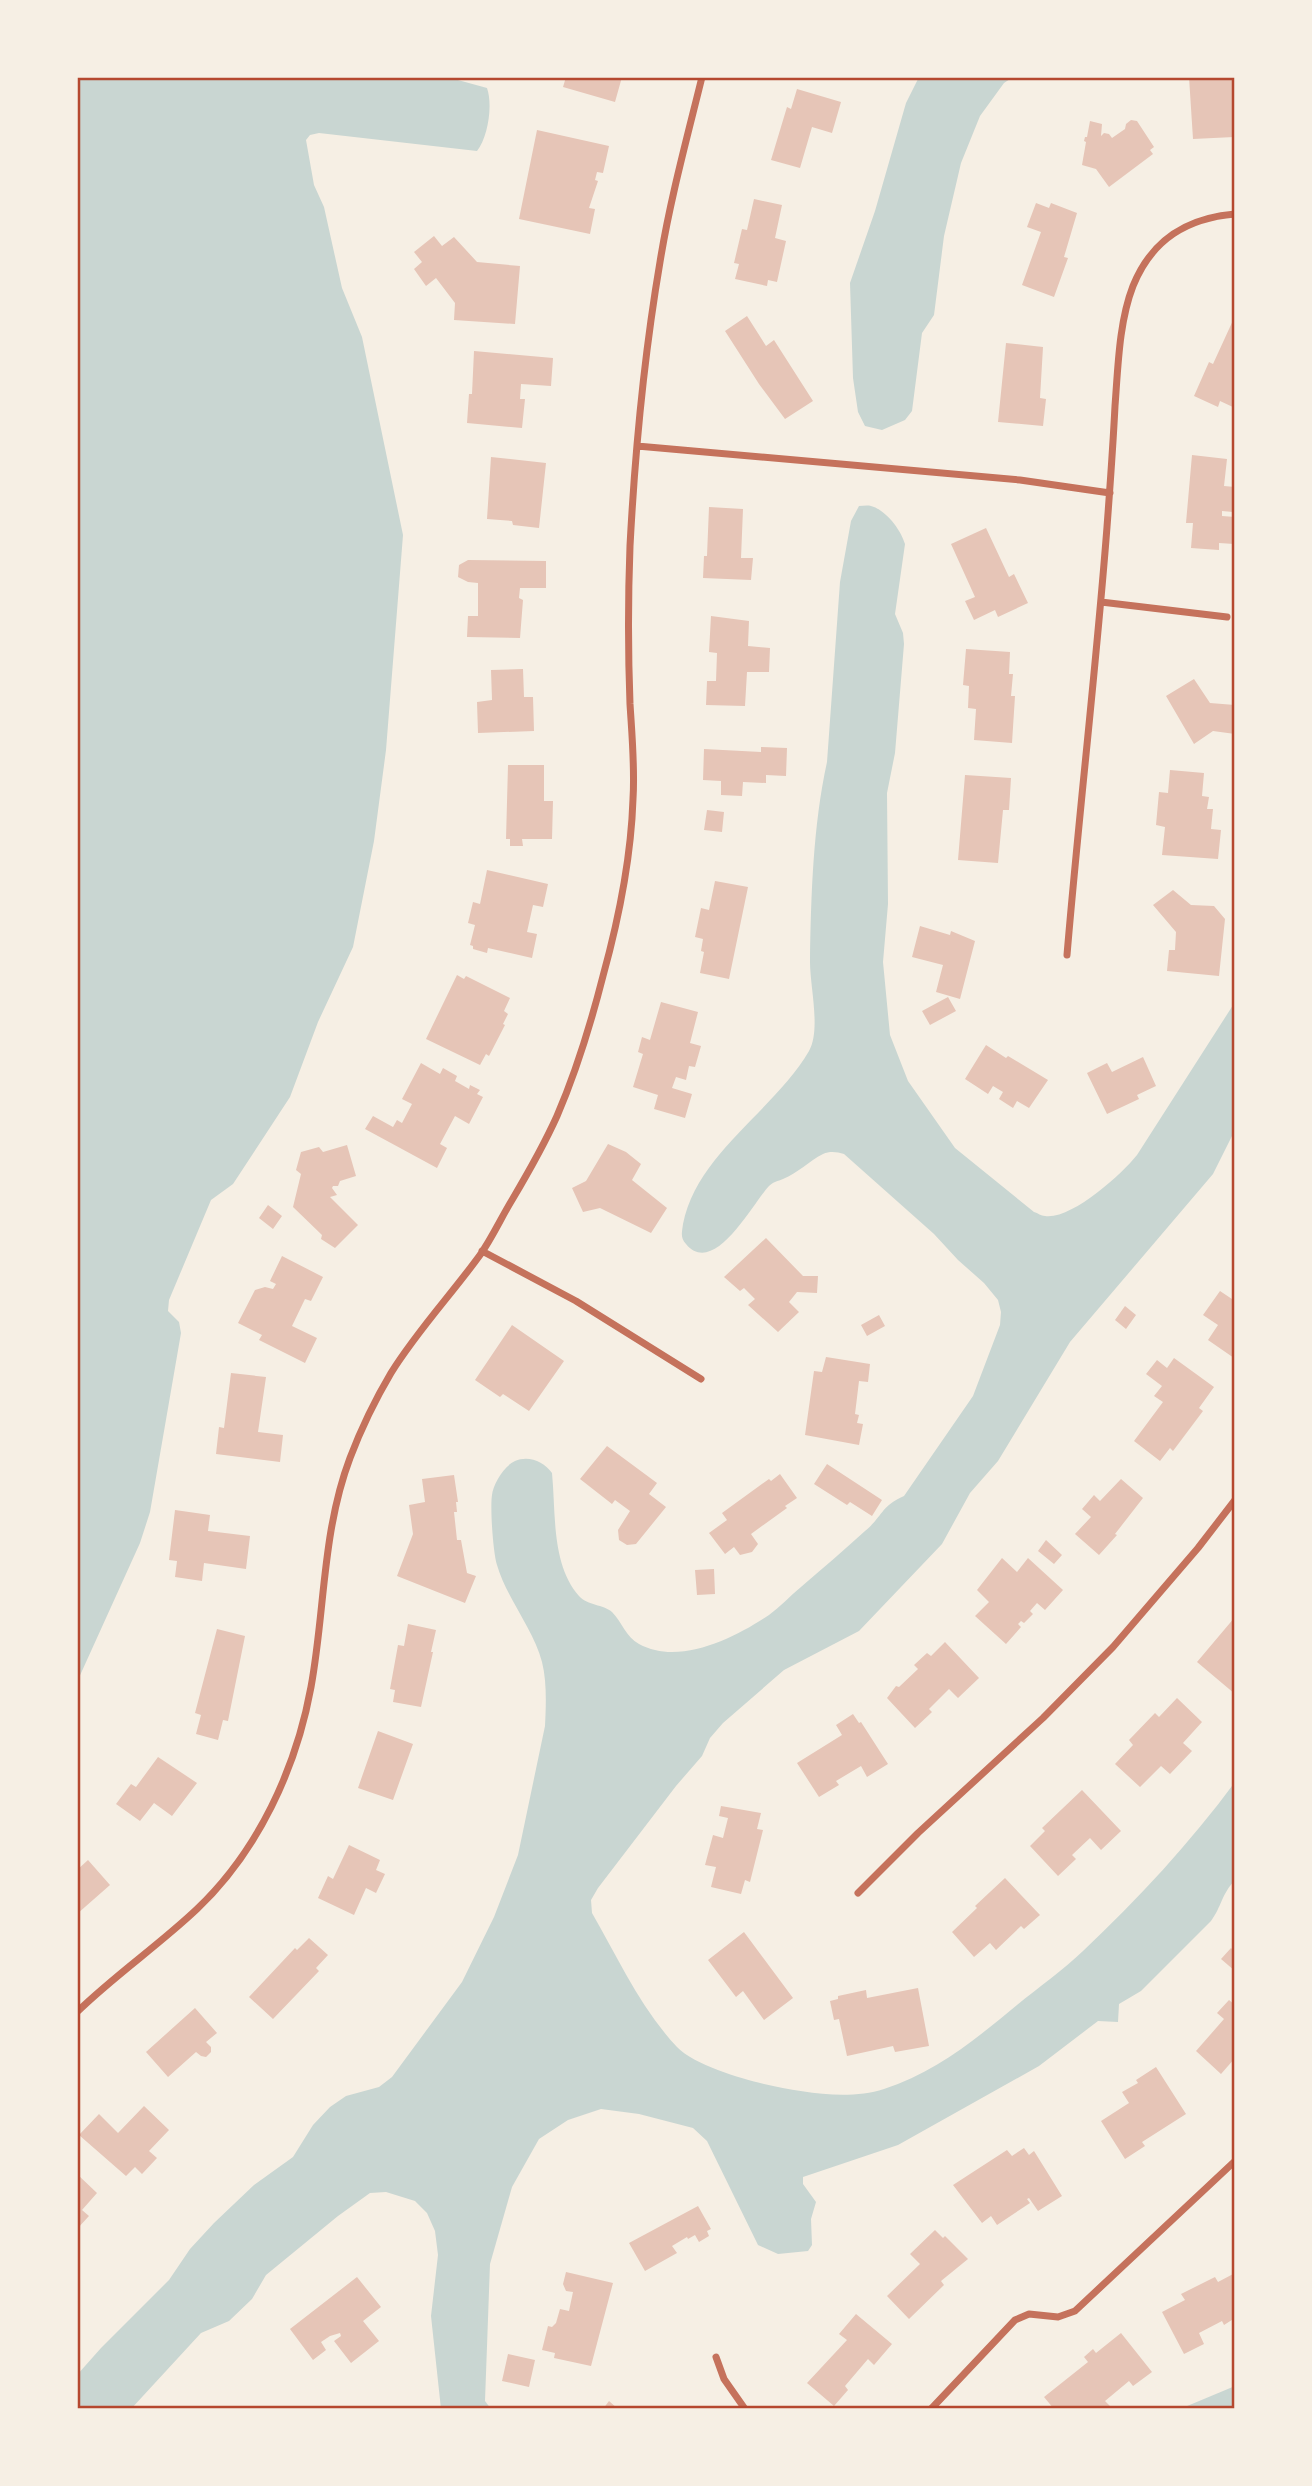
<svg xmlns="http://www.w3.org/2000/svg" width="1312" height="2486" viewBox="0 0 1312 2486" font-family="Arial,sans-serif">
<style>
.water{fill:#c9d6d2}
.building{fill:#e6c5b7}
.lines{fill:none;stroke-linecap:round;stroke-linejoin:round}
.minor{stroke:#c5725c;stroke-width:7}
.neatline{fill:none;stroke:#b5482f;stroke-width:2.5}
</style>
<rect width="100%" height="100%" fill="#f6efe4"/>
<!-- water -->
<path class="water" d="M77 77H447L487 88C493 105 488 137 477 151L319 133 310 135 306 140 314 185 324 207 342 288 362 337 403 535 386 750 374 841 353 947 318 1022 290 1097 233 1184 211 1200 169 1300 168 1311 179 1322 181 1333 150 1512 140 1543 77 1682Z
M919 77H1013L1004 83 980 116 961 163 944 236 934 315 922 333 912 411 905 420 882 430 865 426 858 412 853 378 850 283 875 211 906 103Z
M859 506C863 506 867 505 871 506 886 510 901 530 905 544L895 614 903 633 904 644 895 753 887 793 888 904 883 962 890 1035 908 1081 955 1148 1034 1212C1038 1213 1041 1216 1045 1216 1071 1220 1121 1175 1137 1155L1235 1002V1130L1213 1174 1070 1342 998 1461 970 1493 942 1544 859 1631 784 1670 723 1723 710 1738 702 1756 676 1786 598 1888 591 1900 592 1913C618 1958 641 2009 677 2047 694 2065 740 2078 764 2084 801 2092 847 2101 884 2089 936 2072 976 2039 1017 2005 1039 1987 1063 1970 1083 1951 1138 1899 1190 1843 1235 1782V1880C1221 1895 1222 1906 1211 1921L1141 1991 1119 2004 1118 2022 1098 2021 1039 2066 898 2145 803 2177V2184L816 2202 811 2219 812 2245 808 2251 778 2254 758 2245 707 2141 693 2128 639 2114 601 2109 568 2120 539 2139 512 2187 490 2264 485 2401 491 2409H441L431 2316 438 2255 435 2231 427 2213 415 2201 386 2192 370 2193 338 2216 266 2275 252 2299 229 2321 201 2333 131 2409H77V2375L101 2348 169 2280 190 2249 214 2223 254 2185 293 2157 313 2125 330 2107 346 2096 379 2087 392 2077 462 1982 494 1917 518 1855 545 1726C546 1706 547 1682 542 1662 534 1630 506 1597 497 1565 493 1553 490 1507 492 1495 493 1484 504 1466 515 1461 529 1455 544 1462 552 1473 556 1513 551 1564 579 1596 588 1606 603 1604 612 1612 622 1622 626 1637 639 1644 679 1666 735 1638 769 1615 780 1607 790 1596 801 1587 822 1569 844 1550 865 1531 883 1516 880 1507 904 1496L973 1396 1000 1325 1001 1312 998 1300 984 1283 958 1260 934 1234 844 1154C837 1152 830 1151 823 1154 809 1161 798 1173 783 1179 778 1181 773 1182 769 1186 753 1203 714 1278 686 1244 680 1238 682 1232 683 1224 697 1153 774 1111 809 1051 821 1030 810 987 810 962 811 896 813 826 827 762L840 582 851 521Z
M1235 2386V2409H1180Z"/>
<!-- building -->
<path class="building" d="M566 77H622L615 102 563 87Z
M1189 77H1235L1234 137 1193 139Z
M797 89 841 102 832 133 812 127 800 168 771 160 787 107 791 109Z
M1131 120 1137 121 1154 147 1150 150 1153 154 1109 187 1096 169 1082 165 1086 142 1084 141 1085 137H1087L1090 121 1102 124 1101 136 1104 133 1109 134 1112 138 1125 129 1126 124Z
M537 130 609 146 603 173 597 172 595 180 598 181 589 208 595 209 590 234 519 219Z
M754 199 782 205 775 238 786 241 777 282 768 280 767 286 735 279 739 264 734 263 742 229 747 230Z
M1036 203 1049 208 1051 203 1077 213 1064 257 1068 258 1054 297 1022 285 1041 232 1027 227Z
M434 236 442 246 454 237 477 262 520 266 515 324 454 320 455 303 436 278 426 286 414 269 422 262 414 252Z
M747 316 766 346 774 340 813 401 785 419 759 384 725 331Z
M1235 316V408L1220 401 1218 407 1194 396 1209 362 1213 364Z
M1006 343 1043 347 1040 398 1046 399 1043 426 998 422Z
M474 351 553 358 551 386 521 384 520 399H525L522 428 467 423 469 394H472Z
M1192 455 1227 459 1224 486 1235 487 1233 512 1222 511V516L1235 517V538L1234 544 1219 543V550L1191 548 1193 523H1186Z
M491 457 546 463 539 528 513 525 512 521 487 519Z
M709 507 743 509 741 558H753L751 580 703 578 704 556H707Z
M986 528 1009 577 1014 574 1028 603 998 617 995 610 974 620 965 601 975 597 951 544Z
M468 560 546 561V588H520L519 598 523 600 520 638 467 637 468 616H478V583L468 582 458 577 459 565Z
M711 616 749 621 748 646 770 648 769 672H747L745 706 706 705 707 681H716L717 653 709 652Z
M966 649 1010 652 1009 674H1013L1011 696H1015L1012 743 974 740 976 709 968 708 969 686 963 685Z
M523 669 524 697H533L534 731 478 733 477 702 492 700 491 670Z
M1194 679 1210 703 1235 705V734L1213 731 1194 744 1166 696Z
M761 747 787 748 786 776 766 775V783L743 782 742 796 721 795V781L703 780 704 749 761 752Z
M508 765H544V801H553L552 839H522L523 846H510V839H506Z
M1170 770 1204 773 1202 796 1209 797 1207 809H1213L1211 829 1221 830 1218 859 1162 855 1165 827 1156 825 1159 792 1168 793Z
M965 775 1011 778 1009 810H1003L998 863 958 860Z
M707 810 724 812 722 832 704 830Z
M487 870 548 884 543 907 533 905 527 932 537 934 532 958 488 948 487 953 473 949V946L470 945 475 925 468 923 473 902 480 904Z
M715 881 748 887 729 979 700 973 704 952 701 951 703 939 695 937 701 908 709 910Z
M1173 890 1191 905 1214 906 1225 919 1219 976 1167 971 1169 950H1175L1176 932 1153 905Z
M920 926 950 935 951 931 975 941 960 999 936 992 943 965 912 957Z
M457 975 464 979 466 976 510 998 504 1011 508 1014 503 1024 505 1025 489 1056 486 1054 480 1065 426 1039Z
M948 997 956 1011 930 1025 922 1011Z
M661 1002 698 1012 690 1043 701 1046 695 1067 689 1066 686 1080 676 1077 672 1088 692 1094 685 1118 654 1109 658 1095 633 1087 643 1054 638 1052 642 1037 650 1040Z
M986 1045 1006 1058 1008 1056 1048 1080 1029 1108 1017 1101 1013 1108 999 1099 1003 1092 993 1086 988 1094 965 1079Z
M1143 1057 1156 1086 1137 1095 1139 1099 1107 1114 1087 1073 1107 1063 1112 1072Z
M421 1063 440 1074 443 1068 457 1076 455 1081 469 1089 470 1085 480 1090 477 1094 483 1097 469 1124 455 1116 440 1144 447 1148 437 1168 365 1129 373 1116 393 1127 397 1120 402 1123 412 1104 402 1099Z
M608 1144 626 1152 641 1164 632 1180 667 1208 651 1233 600 1208 583 1212 572 1188 586 1181Z
M347 1145 356 1176 340 1181 338 1186H333L332 1188 337 1195 330 1197 358 1225 335 1248 321 1239 322 1235 293 1207 301 1174 296 1170 301 1152 319 1147 323 1152Z
M268 1205 282 1216 273 1229 259 1218Z
M766 1238 803 1276H818L817 1293 797 1292 789 1302 799 1312 778 1332 748 1305 755 1299 744 1288 740 1291 724 1277Z
M282 1256 323 1277 311 1301 305 1299 292 1326 317 1338 305 1363 259 1340 262 1335 238 1323 255 1290 265 1287 273 1289 276 1284 270 1281Z
M1220 1291 1235 1301 1234 1358 1208 1340 1218 1325 1203 1315Z
M1125 1306 1136 1315 1126 1329 1115 1320Z
M879 1315 885 1326 867 1336 861 1325Z
M512 1325 564 1361 529 1411 503 1394 500 1397 475 1380Z
M826 1357 870 1364 868 1382 859 1381 855 1414 859 1415 857 1423 863 1424 859 1445 805 1435 814 1371 822 1372Z
M1174 1358 1214 1387 1199 1408 1203 1411 1173 1451 1170 1448 1160 1461 1134 1441 1163 1402 1154 1396 1162 1386 1146 1374 1157 1360 1167 1368Z
M231 1373 266 1377 258 1432 283 1435 280 1462 216 1454 219 1427 224 1428Z
M607 1446 657 1483 649 1494 666 1507 636 1544 627 1545 619 1540 618 1530 630 1511 615 1500 612 1504 580 1479Z
M827 1464 882 1500 872 1516 850 1502 847 1505 814 1484Z
M780 1474 797 1498 785 1506 787 1508 751 1534 758 1544 752 1552 740 1555 734 1547 725 1554 709 1533 727 1520 722 1513 769 1479 771 1481Z
M454 1475 458 1502H456L457 1512H454L457 1540H461L467 1573 476 1576 465 1603 397 1576 413 1534 409 1505 425 1502 422 1479Z
M1121 1479 1143 1498 1115 1534 1117 1535 1099 1555 1075 1534 1091 1517 1082 1509 1094 1495 1100 1501Z
M175 1510 210 1515 208 1531 250 1536 246 1569 204 1563 202 1581 175 1577 177 1561 169 1560Z
M1046 1540 1062 1555 1054 1564 1038 1551Z
M1002 1558 1017 1572 1028 1558 1063 1590 1045 1610 1037 1603 1030 1611 1033 1614 1024 1623 1021 1621 1018 1624 1021 1627 1006 1644 975 1616 989 1602 977 1590Z
M714 1569 715 1594 697 1595 695 1570Z
M1235 1617V1694L1197 1662Z
M408 1624 436 1630 431 1652H433L421 1707 393 1702 395 1690 390 1689 398 1645 404 1646Z
M217 1629 245 1636 228 1721 223 1720 218 1740 196 1734 201 1715 195 1713Z
M945 1642 979 1678 958 1698 949 1689 929 1709 932 1712 915 1728 887 1698 896 1686 899 1687 918 1669 914 1665 927 1653 931 1656Z
M1177 1698 1202 1722 1183 1743 1192 1751 1170 1774 1161 1766 1140 1787 1115 1764 1133 1745 1129 1740 1155 1713 1159 1717Z
M853 1714 859 1723 861 1722 888 1764 867 1777 861 1766 836 1781 839 1785 819 1797 797 1763 842 1735 836 1725Z
M378 1731 413 1744 393 1800 358 1788Z
M158 1757 197 1783 172 1816 154 1803 140 1821 116 1804 131 1784 136 1787Z
M1082 1790 1121 1831 1101 1850 1090 1838 1072 1855 1076 1859 1058 1876 1030 1846 1045 1831 1042 1828Z
M721 1806 761 1813 757 1829 763 1830 750 1882 745 1880 741 1894 711 1887 716 1867 705 1865 713 1835 723 1838 728 1818 719 1816Z
M349 1845 380 1860 376 1870 385 1874 376 1893 366 1888 354 1915 318 1898 328 1876 333 1879Z
M88 1860 110 1885 77 1914V1870Z
M1005 1878 1040 1915 1024 1929 1021 1926 996 1950 990 1943 974 1957 952 1932 977 1908 975 1906Z
M744 1932 793 1998 764 2020 743 1991 736 1997 708 1960Z
M309 1938 328 1955 316 1968 319 1971 273 2019 249 1997 295 1948 297 1950Z
M1231 1948 1235 1952V1971L1221 1959Z
M918 1988 929 2046 895 2052 893 2046 847 2056 839 2019 834 2020 830 2001 838 1999V1996L866 1990 867 1998Z
M1229 2000 1235 2005V2058L1221 2074 1196 2051 1224 2019 1217 2013Z
M195 2008 217 2033 206 2042 211 2047V2052L206 2057 201 2056 196 2052 168 2077 146 2052Z
M1156 2067 1186 2114 1142 2142 1145 2146 1125 2159 1101 2121 1129 2103 1122 2092 1138 2083 1136 2080Z
M144 2106 169 2130 149 2151 157 2158 142 2174 135 2167 126 2176 79 2135 99 2114 118 2133Z
M1024 2148 1029 2155 1034 2151 1062 2196 1038 2211 1029 2198 1027 2199 1030 2203 997 2225 991 2216 982 2223 953 2185 1007 2150 1012 2156Z
M77 2174 97 2193 82 2210 89 2216 77 2229Z
M698 2206 711 2229 707 2231 709 2236 699 2242 695 2235 688 2239 687 2237 672 2246 677 2253 645 2271 629 2243Z
M935 2230 943 2238 945 2236 968 2259 941 2281 944 2285 909 2319 887 2296 920 2264 910 2254Z
M566 2272 613 2283 591 2366 554 2358 555 2353 542 2350 548 2326 552 2327 556 2323 560 2309 569 2311 573 2292 566 2291 563 2284Z
M1235 2273V2318L1224 2325 1222 2321 1199 2333 1204 2344 1184 2354 1162 2312 1185 2300 1181 2294 1215 2277 1218 2282Z
M357 2277 381 2307 363 2321 379 2341 351 2363 334 2341 341 2336 340 2333 330 2336 321 2342 326 2350 313 2360 290 2329Z
M856 2314 892 2344 874 2365 868 2359 845 2386 848 2390 834 2406 807 2383 847 2340 839 2334Z
M1121 2333 1152 2372 1133 2386 1129 2381 1105 2401 1111 2407 1109 2409H1054L1044 2397 1088 2362 1084 2357 1093 2349 1096 2353Z
M508 2354 535 2360 529 2387 502 2381Z
M609 2401 618 2409H603Z"/>
<g class="lines">
<!-- minor -->
<path class="minor" d="M637 446 1020 480 1110 493
M1101 602 1227 617
M1067 955C1079 812 1096 670 1107 527 1110 487 1113 446 1115 406 1118 367 1119 322 1133 286 1152 239 1187 218 1235 214
M482 1251 576 1301 701 1379
M858 1893 918 1833 1043 1718 1113 1647 1198 1548 1235 1500
M77 2012C115 1975 159 1945 197 1909 258 1851 296 1769 311 1687 325 1611 322 1532 350 1458 361 1429 375 1400 391 1373 417 1331 451 1295 480 1255 492 1238 501 1218 512 1200 528 1173 544 1145 557 1116 576 1072 591 1023 603 976 619 918 631 860 633 799 635 768 632 736 630 704 628 652 628 599 630 546 635 451 644 356 660 262 670 200 687 138 702 77
M716 2357 724 2379 745 2409
M931 2409 1015 2320 1029 2314 1058 2317 1075 2311 1235 2161"/>
</g>
<!-- border -->
<rect width="1312" height="2486" fill="none" stroke="#f6efe4" stroke-width="158"/>
<rect x="79" y="79" width="1154" height="2328" class="neatline"/>
</svg>
